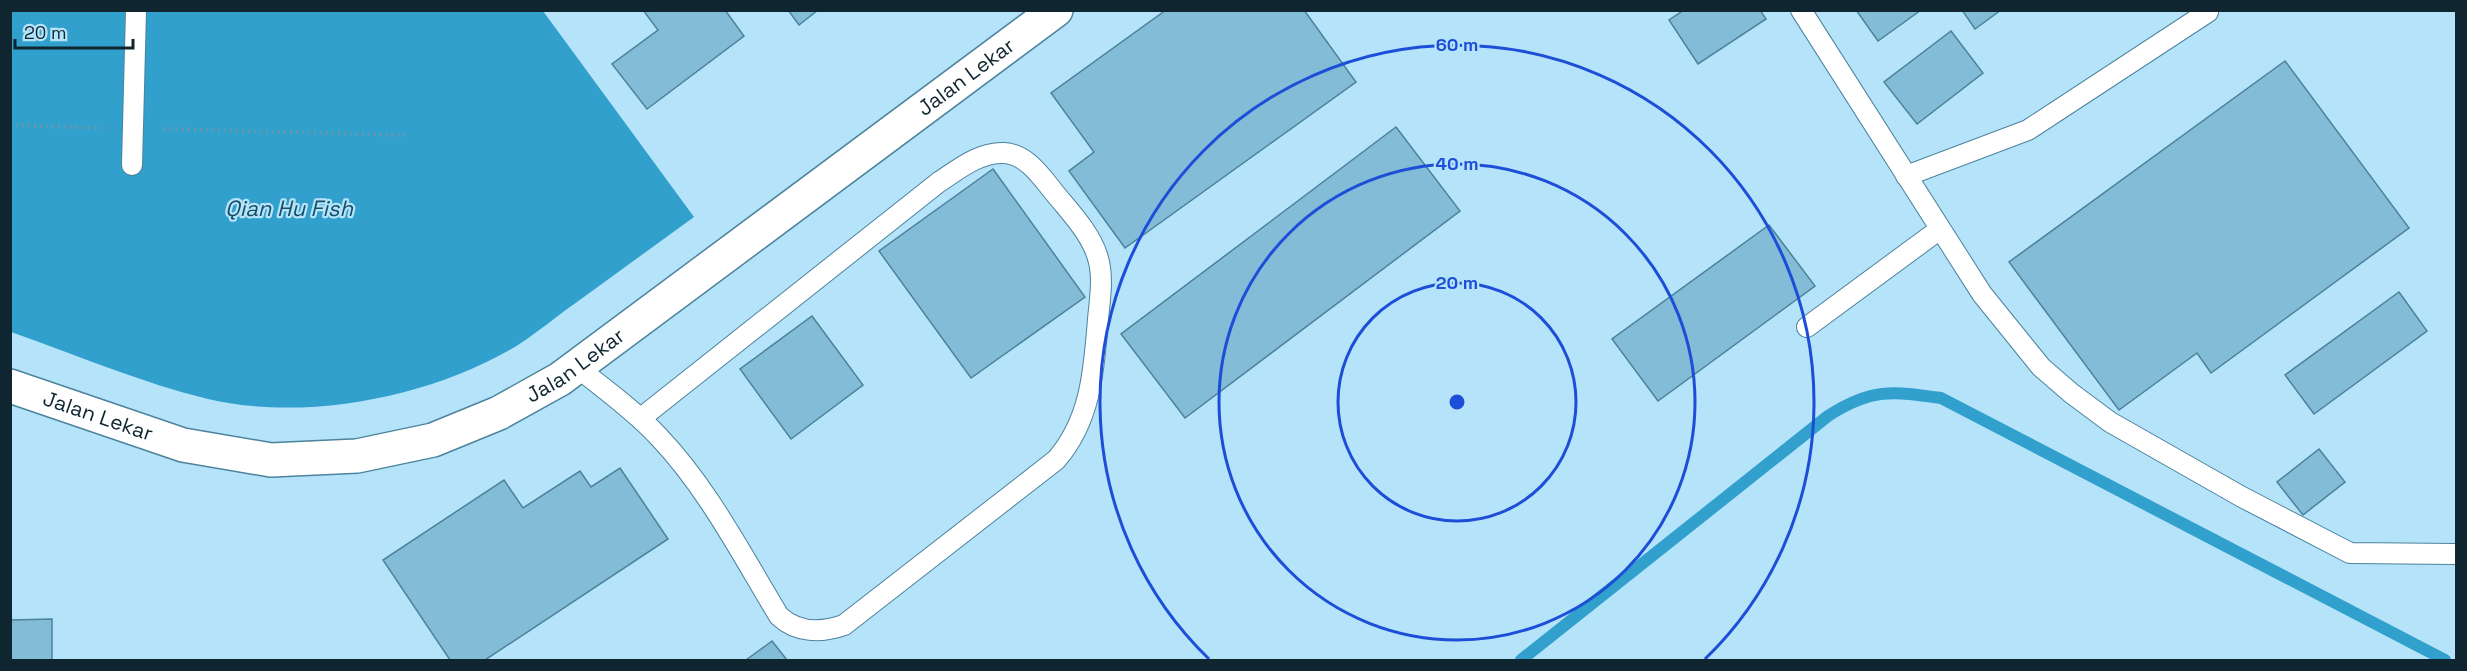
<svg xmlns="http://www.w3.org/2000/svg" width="2467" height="671" viewBox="0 0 2467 671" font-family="'Space Grotesk',sans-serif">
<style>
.water{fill:#31a0cd}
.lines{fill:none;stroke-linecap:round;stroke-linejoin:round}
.stream{stroke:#31a0cd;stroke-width:12}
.building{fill:#83bcd7;stroke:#4b829c;stroke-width:1.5}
.service-casing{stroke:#4c839d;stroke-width:22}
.minor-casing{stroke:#4c839d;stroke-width:36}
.path{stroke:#7196a7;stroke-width:4;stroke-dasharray:1.5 4.5;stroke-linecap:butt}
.service{stroke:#fff;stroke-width:20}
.minor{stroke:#fff;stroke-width:33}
.ring{fill:none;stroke:#1d4ed8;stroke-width:3}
.labels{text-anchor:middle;stroke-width:4.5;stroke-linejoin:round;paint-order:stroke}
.street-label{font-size:21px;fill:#0f2630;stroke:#b5e3f9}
.water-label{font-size:22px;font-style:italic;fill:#144f67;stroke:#b5e3f9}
.centre{fill:#1d4ed8;stroke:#b5e3f9;stroke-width:3}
.ring-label{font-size:18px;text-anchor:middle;font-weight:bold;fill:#1d4ed8;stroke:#b5e3f9;stroke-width:4.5;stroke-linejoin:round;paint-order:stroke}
</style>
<rect width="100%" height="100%" fill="#b5e3f9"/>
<!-- water -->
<path class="water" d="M11 11H543L694 217C655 245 616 274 577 302 557 316 538 332 518 345 432 397 306 422 208 399 142 383 74 354 11 332Z"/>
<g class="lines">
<!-- stream -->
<path class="stream" d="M1521 660 1828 416C1871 388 1892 391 1941 398L2445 660"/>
</g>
<!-- building -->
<path class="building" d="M643 10H725L744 36 647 109 612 64 658 30Z
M788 10H818L799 25Z
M1166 10H1304L1356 82 1125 248 1069 171 1094 152 1051 93Z
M1684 10H1760L1766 19 1698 64 1669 20Z
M1856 10H1921L1878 41Z
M1962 10H2001L1975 29Z
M1951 31 1983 73 1917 124 1884 82Z
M2285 61 2409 228 2211 373 2197 353 2119 410 2009 262Z
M1396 127 1460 211 1185 418 1121 334Z
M993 169 1085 297 971 378 879 251Z
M1769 225 1815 286 1658 401 1612 339Z
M2399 292 2427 331 2314 414 2285 375Z
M812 316 863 385 791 439 740 369Z
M2319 449 2345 482 2303 515 2277 482Z
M620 468 668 539 485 660H450L383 560 504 480 523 508 580 471 591 487Z
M52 619V660H10V620Z
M772 641 787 660H746Z"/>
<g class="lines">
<defs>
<path id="service" d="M1801 10 1982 294 2041 367 2071 393 2110 422 2242 497 2350 553 2456 554
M132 165 136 10
M1906 176 2028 130 2208 12
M1807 327 1940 229
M577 367C604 389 634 410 658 436 707 487 742 555 779 616 797 633 821 633 844 625L1056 460C1091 420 1094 370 1098 319 1100 298 1104 275 1097 255 1089 231 1069 211 1053 191 1041 176 1026 154 1004 153 979 152 959 169 939 182L641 418"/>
<g id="minor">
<path id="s1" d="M10 386 183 445 271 460 357 456 433 440 499 413 560 379 1056 10"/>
</g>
</defs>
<!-- service casing -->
<use href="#service" class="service-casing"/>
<!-- minor casing -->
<use href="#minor" class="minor-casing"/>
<!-- path -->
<path class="path" d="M10 125 103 128
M164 129 406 135"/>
<!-- service -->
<use href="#service" class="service"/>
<!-- minor -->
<use href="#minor" class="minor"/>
</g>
<!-- distance rings -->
<g class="ring">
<circle cx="1457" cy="402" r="119"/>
<circle cx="1457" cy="402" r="238"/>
<path d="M1209 659A357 357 0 1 1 1705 659"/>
</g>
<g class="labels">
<!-- street labels -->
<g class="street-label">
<text dy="7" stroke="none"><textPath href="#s1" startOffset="1083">Jalan Lekar</textPath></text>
<text dy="7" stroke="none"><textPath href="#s1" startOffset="597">Jalan Lekar</textPath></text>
<text dy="7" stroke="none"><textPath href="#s1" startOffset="93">Jalan Lekar</textPath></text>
</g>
<!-- water labels -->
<g class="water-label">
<text x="289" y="216">Qian Hu Fish</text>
</g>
</g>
<circle cx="1457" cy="402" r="9" class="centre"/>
<g class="ring-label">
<text x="1457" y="51">60 m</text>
<text x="1457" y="170">40 m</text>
<text x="1457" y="289">20 m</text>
</g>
<!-- border -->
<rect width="2467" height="671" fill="none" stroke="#0f2630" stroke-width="24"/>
<!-- scale -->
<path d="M15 39v9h118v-9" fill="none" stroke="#0f2630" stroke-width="3"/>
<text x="24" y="39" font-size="18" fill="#0f2630" stroke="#b5e3f9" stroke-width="4.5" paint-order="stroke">20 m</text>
</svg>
